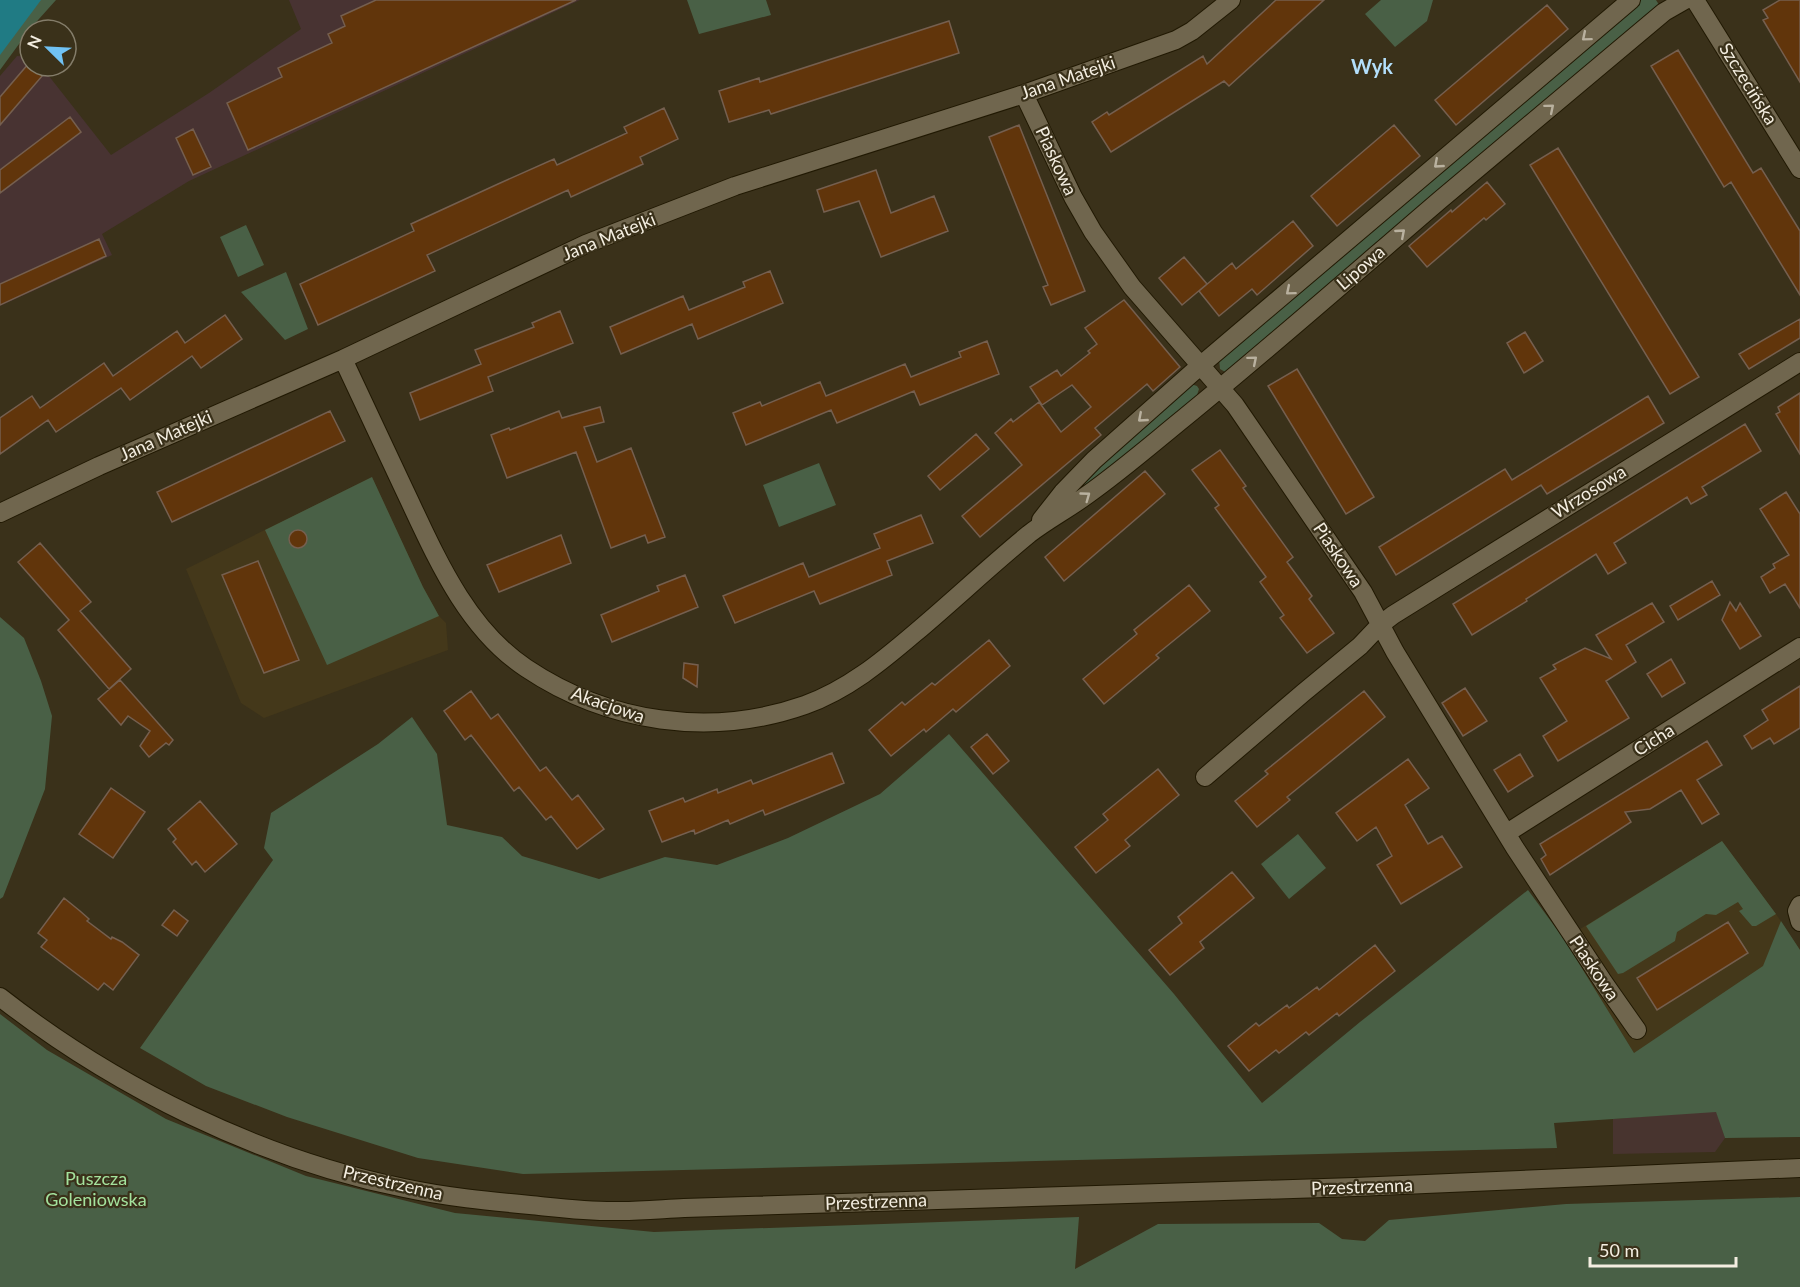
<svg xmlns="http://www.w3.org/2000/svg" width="1800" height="1287" viewBox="0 0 1800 1287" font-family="Lato,sans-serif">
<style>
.commercial{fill:#48342f}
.industrial{fill:#483332}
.built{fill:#44381a}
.green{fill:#496046}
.water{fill:#207b84}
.building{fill:#61350b;stroke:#755f4f;stroke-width:1.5}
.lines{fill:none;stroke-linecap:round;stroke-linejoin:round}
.minor-casing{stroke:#211903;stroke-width:20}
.minor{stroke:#70664e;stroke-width:18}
.oneway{stroke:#b9b19f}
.labels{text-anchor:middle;stroke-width:4.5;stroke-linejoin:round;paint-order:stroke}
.street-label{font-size:18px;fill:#f4eee1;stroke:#3a311a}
.park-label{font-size:18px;fill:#a4e29d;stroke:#3a311a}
.neighbourhood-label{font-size:20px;font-weight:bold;fill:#b3dffb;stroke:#3a311a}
</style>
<rect width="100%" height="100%" fill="#3a311a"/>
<!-- commercial -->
<path class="commercial" d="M1716 1111 1725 1138 1715 1152 1613 1154V1119Z"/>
<!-- industrial -->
<path class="industrial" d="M289 0H580L189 181 102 234 112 255 0 306V76L17 56 30 57V66H41L111 155 209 93 301 29Z"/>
<!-- built -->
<path class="built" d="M372 477 423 587 439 616 446 623 448 650 264 718 241 703 186 569Z
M1722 841 1776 914 1800 950V1100L1664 1102 1564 939Z"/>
<!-- green -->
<path class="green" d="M0 0H56L30 29 0 70Z
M687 0H766L771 15 699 34Z
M1381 0H1433L1427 21 1395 47 1365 14Z
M1639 0H1656L1661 8 1227 373 1220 369 1219 359Z
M246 225 264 265 238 277 220 237Z
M286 272 308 329 285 340 241 292Z
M1191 384 1197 386 1199 389 1196 398 1075 495V481Z
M819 463 836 505 779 527 763 485Z
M372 477 423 587 439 616 327 665 265 530Z
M0 617 24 638 41 681 52 716 45 789 3 897 0 899Z
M412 717 437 754 447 825 502 837 522 856 599 879 665 857 717 865 788 838 880 794 949 734 1174 994 1262 1103 1360 1022 1528 890 1564 939 1634 1053 1763 966 1781 921 1800 950V1137L1725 1138 1716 1112 1554 1123 1557 1148 523 1174 418 1158 287 1117 206 1086 140 1048 273 860 264 848 271 813 378 744Z
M1298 834 1326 868 1289 899 1261 864Z
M1722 841 1776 914 1756 926H1752L1739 911 1743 909 1738 902 1716 915 1706 914 1677 932 1675 941 1623 973 1618 974 1586 926Z
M0 1014 47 1050 166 1119 306 1176 455 1213 654 1232 1079 1217 1075 1269 1158 1224 1319 1223 1342 1239 1365 1241 1389 1220 1566 1204 1800 1197V1287H0Z"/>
<!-- water -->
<path class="water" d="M0 0H41L0 55Z"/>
<!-- building -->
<path class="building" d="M376 0H576L248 150 227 103 282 77 278 68 332 43 328 34 345 26 341 16Z
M1276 0H1324L1229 86 1224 81 1111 152 1092 122 1107 112 1109 115 1203 56 1207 64Z
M1780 0H1800V82L1763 20 1768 18 1763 10Z
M1547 5 1568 29 1456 125 1435 100Z
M949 21 959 53 771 114 769 110 729 122 719 91 759 78 760 82Z
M1678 50 1753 173 1761 168 1800 231V295L1731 182 1724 187 1651 66Z
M29 63 30 66 43 75 0 125V97Z
M664 108 678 139 640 157 643 164 571 197 568 190 427 255 435 271 318 325 300 284 414 231 411 224 498 184 554 159 557 165 627 133 624 127Z
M70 117 81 132 0 193V170Z
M1019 125 1085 291 1051 305 1043 287 1048 285 989 137Z
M1394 125 1420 156 1337 226 1311 196Z
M193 129 211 167 193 175 176 138Z
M1558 148 1699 377 1670 394 1530 165Z
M876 170 891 213 934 196 948 231 881 257 859 201 824 212 817 190Z
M1487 182 1505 204 1486 220 1484 218 1427 267 1409 246 1451 210 1452 212Z
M1293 221 1313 246 1257 295 1252 289 1219 316 1199 291 1232 263 1236 269Z
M99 239 106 256 0 305V284Z
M1184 257 1207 284 1182 305 1159 278Z
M770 271 783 303 698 339 692 324 621 354 610 327 683 296 689 310 745 287 743 282Z
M1124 300 1180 367 1153 391 1147 384 1095 428 1101 435 980 537 962 516 1022 465 995 433 1011 419 1013 422 1039 402 1061 432 1091 407 1072 385 1042 405 1030 387 1057 370 1061 376 1090 353 1088 351 1097 344 1085 328Z
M560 311 573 343 488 377 493 391 420 420 410 393 481 364 475 350 534 327 532 323Z
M225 315 242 339 201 368 192 356 130 400 121 388 56 432 48 420 0 454V418L32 396 40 408 104 363 113 376 177 331 185 343Z
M1800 319V338L1749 369 1739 354Z
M1525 332 1543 361 1524 373 1507 343Z
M987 341 999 374 920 405 914 391 837 423 831 410 746 445 733 413 760 402 762 406 820 382 826 396 905 364 911 377 961 357 959 352Z
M1297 369 1374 497 1346 514 1268 386Z
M1800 393V454L1776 414 1780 412 1778 407Z
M1648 396 1664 423 1547 494 1541 485 1396 575 1379 547 1505 469 1512 480Z
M600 407 604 422 584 427 597 462 631 448 665 537 648 543 645 535 611 548 576 452 507 478 491 435 509 428 510 430 559 411 562 418Z
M330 411 345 441 172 522 157 492Z
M1745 424 1761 451 1702 487 1707 495 1691 504 1687 497 1614 543 1626 563 1608 574 1596 554 1526 599 1527 601 1472 635 1453 604Z
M976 434 989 449 940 490 928 476Z
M1220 450 1246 486 1243 488 1293 557 1287 562 1312 596 1309 599 1334 633 1307 653 1280 618 1284 615 1260 582 1266 577 1215 508 1219 505 1192 470Z
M1145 471 1165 494 1064 581 1045 557Z
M1786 492 1800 514V608L1785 584 1770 593 1761 577 1775 568 1773 564 1789 555 1760 509Z
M921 515 933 543 887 561 892 575 820 604 814 591 735 623 723 596 803 563 809 577 880 548 874 534Z
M289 539a9 9 0 1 1 18 0a9 9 0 1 1-18 0Z
M561 535 571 563 499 592 487 565Z
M40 543 91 602 80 611 131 669 109 689 58 630 69 620 18 562Z
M258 561 299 660 264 673 222 575Z
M685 575 698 607 612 642 601 615 659 591 657 586Z
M1712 581 1720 595 1678 620 1670 606Z
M1189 585 1210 611 1156 655 1159 658 1104 704 1083 679 1137 634 1134 630Z
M1730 602 1736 611 1740 603 1761 636 1740 649 1722 620Z
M1652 603 1664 622 1626 645 1636 662 1606 681 1629 718 1558 761 1543 736 1567 721 1540 678 1556 669 1553 665 1585 648 1611 659 1596 635Z
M989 640 1010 666 956 712 953 709 926 732 924 729 891 756 869 730 902 702 905 705 932 683 935 685Z
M1671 659 1685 683 1662 697 1647 674Z
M684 663 698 665 697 687 683 678Z
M120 680 173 740 169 745 166 743 149 757 140 746 150 731 128 716 121 725 98 699Z
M1800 686V728L1774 744 1770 738 1752 749 1744 736 1768 720 1762 710Z
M1465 688 1487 721 1463 736 1442 703Z
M471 691 491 719 498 714 540 771 546 767 572 800 578 795 604 829 577 849 551 816 546 820 519 787 514 791 471 735 465 740 444 711Z
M1364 691 1385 717 1287 797 1290 800 1257 827 1235 801 1268 774 1265 771Z
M987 734 1009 761 993 774 971 747Z
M1707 741 1722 765 1697 780 1719 814 1702 824 1681 790 1650 809 1625 812 1631 822 1550 875 1541 859 1546 855 1540 844Z
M832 753 844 783 765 815 763 810 730 824 728 820 695 834 694 830 662 842 649 811 683 798 685 802 717 789 718 793 751 780 753 784Z
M1520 754 1533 776 1508 792 1494 770Z
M1408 759 1429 788 1405 805 1428 844 1442 836 1462 867 1401 904 1377 865 1392 856 1376 827 1357 841 1336 813Z
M1158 769 1179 795 1125 840 1130 846 1096 873 1075 847 1108 820 1103 814Z
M111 788 145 812 113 858 79 834Z
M200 801 237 844 205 872 196 861 192 865 173 842 176 839 168 829Z
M1232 872 1254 898 1200 942 1204 948 1170 975 1149 950 1182 923 1178 917Z
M64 898 80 911 89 919 87 921 111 939 112 937 122 942 139 955 113 990 104 983 98 990 41 947 47 940 38 933Z
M174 910 188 921 177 936 162 925Z
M1728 922 1748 953 1657 1010 1637 978Z
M1375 945 1395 971 1339 1016 1337 1013 1309 1035 1306 1032 1279 1053 1276 1050 1249 1071 1228 1046 1256 1023 1259 1026 1287 1005 1289 1008 1317 987 1319 990Z"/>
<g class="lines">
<defs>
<path id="minor" d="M1695 0 1800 169
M1024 94 1073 197 1093 232 1132 287 1235 405 1363 592 1395 652 1515 848 1604 983 1637 1030
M343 359C363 402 383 445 403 487 434 552 464 627 526 668 608 723 711 738 805 705 847 690 881 662 915 633 953 601 990 566 1029 534 1047 520 1068 509 1087 495 1121 471 1152 444 1184 418 1271 347 1355 273 1440 200 1514 137 1589 75 1664 12L1685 0
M0 513 99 466 343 359 586 244 735 186 1024 94 1176 40 1192 31 1231 0
M1041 520 1063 492 1094 460 1201 365 1631 0
M1205 777 1303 693 1360 646 1380 625 1393 615 1800 362
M1507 833 1800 647
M1800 905 1797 911 1800 922
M0 997C115 1087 260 1159 404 1188 446 1197 488 1201 530 1205 560 1208 591 1212 621 1211 642 1211 663 1209 684 1208L1355 1187 1800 1168"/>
</defs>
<!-- minor casing -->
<use href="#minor" class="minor-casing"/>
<!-- minor -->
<use href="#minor" class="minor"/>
</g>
<!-- one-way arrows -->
<defs><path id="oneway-chevron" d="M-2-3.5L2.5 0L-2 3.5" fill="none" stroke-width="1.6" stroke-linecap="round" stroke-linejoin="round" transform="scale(1.5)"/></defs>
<g class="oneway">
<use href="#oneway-chevron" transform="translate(1586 37) rotate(140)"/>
<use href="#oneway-chevron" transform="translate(1550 108) rotate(-40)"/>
<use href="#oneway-chevron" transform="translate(1438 164) rotate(139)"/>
<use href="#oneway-chevron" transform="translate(1401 233) rotate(-41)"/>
<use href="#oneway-chevron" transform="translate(1290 291) rotate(140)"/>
<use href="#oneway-chevron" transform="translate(1253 360) rotate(-40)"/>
<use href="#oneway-chevron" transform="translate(1142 418) rotate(139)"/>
<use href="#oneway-chevron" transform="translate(1086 496) rotate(-36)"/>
</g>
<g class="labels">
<!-- street labels -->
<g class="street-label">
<text transform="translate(1068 78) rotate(-19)" y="6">Jana Matejki</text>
<text transform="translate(1748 84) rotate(58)" y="6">Szczecińska</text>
<text transform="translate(1056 161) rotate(65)" y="6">Piaskowa</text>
<text transform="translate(609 237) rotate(-22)" y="6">Jana Matejki</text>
<text transform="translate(1361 268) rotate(-41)" y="6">Lipowa</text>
<text transform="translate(166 436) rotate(-24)" y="6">Jana Matejki</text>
<text transform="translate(1589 492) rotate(-32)" y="6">Wrzosowa</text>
<text transform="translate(1338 555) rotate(56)" y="6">Piaskowa</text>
<text transform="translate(608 705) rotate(19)" y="6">Akacjowa</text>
<text transform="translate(1654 740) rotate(-32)" y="6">Cicha</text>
<text transform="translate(1594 968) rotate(56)" y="6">Piaskowa</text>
<text transform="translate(393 1183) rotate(13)" y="6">Przestrzenna</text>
<text transform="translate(1362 1187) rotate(-2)" y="6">Przestrzenna</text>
<text transform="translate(876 1202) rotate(-2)" y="6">Przestrzenna</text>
</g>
<!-- park labels -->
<g class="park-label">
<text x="96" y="1185">Puszcza<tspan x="96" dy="21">Goleniowska</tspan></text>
</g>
<!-- neighbourhood labels -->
<g class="neighbourhood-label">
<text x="1372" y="74">Wyk</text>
</g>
</g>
<!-- north arrow -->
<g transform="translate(48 48) rotate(294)"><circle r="28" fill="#3a311a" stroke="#847d6a" stroke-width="1.5"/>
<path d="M0-4.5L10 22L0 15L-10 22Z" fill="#70c2f4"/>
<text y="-9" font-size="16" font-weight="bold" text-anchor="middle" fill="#f4eee1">N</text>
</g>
<!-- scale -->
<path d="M1590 1257v9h146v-9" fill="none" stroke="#f4eee1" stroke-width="3"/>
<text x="1599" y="1257" font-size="18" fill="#f4eee1" stroke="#3a311a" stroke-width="4.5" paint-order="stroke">50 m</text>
</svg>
